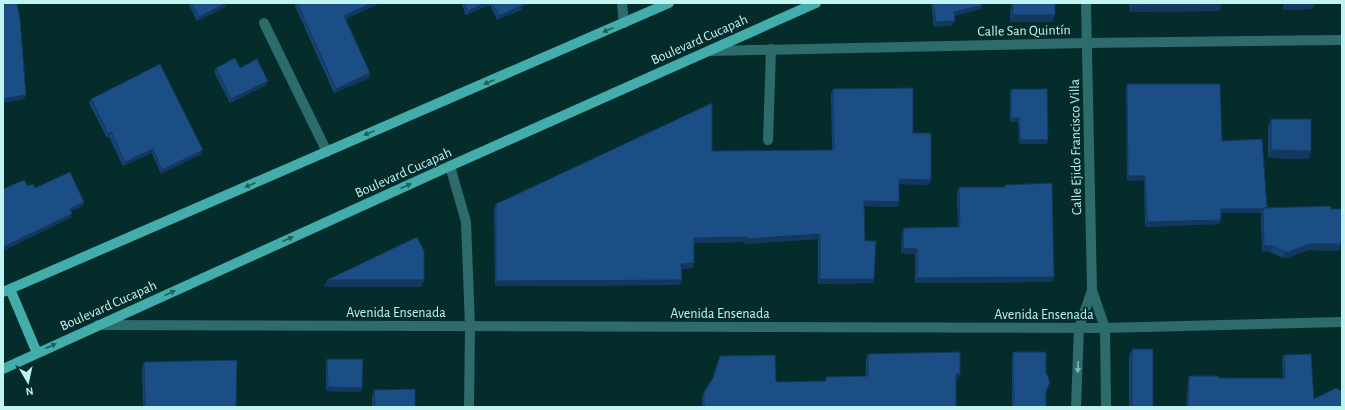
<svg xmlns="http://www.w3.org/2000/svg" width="1345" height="410" viewBox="0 0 1345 410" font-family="'Alegreya Sans',sans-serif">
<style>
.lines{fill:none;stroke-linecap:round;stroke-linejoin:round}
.service{stroke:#2d6c6a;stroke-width:10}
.minor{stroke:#2d6c6a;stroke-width:10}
.tertiary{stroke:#2d6c6a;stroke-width:10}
.primary{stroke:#42adab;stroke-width:10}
.wall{fill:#174372}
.shaded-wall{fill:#13375d}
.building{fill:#1b4e85;stroke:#13375d}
.oneway{fill:#1d605e}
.oneway2{fill:#7eb7b5}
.labels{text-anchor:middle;stroke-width:3.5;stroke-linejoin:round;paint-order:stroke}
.street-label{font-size:14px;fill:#c0f4f2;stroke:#042c2b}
</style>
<rect width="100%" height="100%" fill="#042c2b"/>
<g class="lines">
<!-- service -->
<path class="service" d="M264 23 327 152
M768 140 771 49"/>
<!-- minor -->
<path class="minor" d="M622 3 624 23
M710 51 1087 43 1342 40
M450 166 466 222 470 326 469 407"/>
<!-- tertiary -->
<path class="tertiary" d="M1086 3 1092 290 1105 328 1106 407
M98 325 1105 328 1342 322
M1076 407 1079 328 1092 290"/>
<!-- primary -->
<path class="primary" d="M10 289 37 353
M3 292 669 3
M3 369 450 166 816 3"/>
</g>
<!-- wall -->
<path class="wall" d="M188 3H227L225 7 197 21Z
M296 3H380L346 19 370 73 369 78 334 93 295 6Z
M461 3H531L522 7 521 10 497 20 490 5 466 15Z
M931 3H981V9L954 16 953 25 934 27Z
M1011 3H1055L1053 22H1010Z
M1129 3H1267L1221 4 1219 11 1130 12Z
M1284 3H1315L1312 9 1283 10Z
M216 68H240L268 81 266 85 230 103 214 72Z
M1127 84 1222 141 1267 207 1342 209V247H1340L1338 251 1308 250 1287 258H1283L1270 252H1262L1261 213H1221V218L1220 223H1219L1218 224 1145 227 1144 180 1127 181 1126 88Z
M833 89 913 133 929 185 899 184 897 207 864 206 865 241 874 279 872 283 818 284V239L745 244V242L694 243 692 268 681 269 680 285 495 286 494 208 496 204 712 151 832 150 831 94Z
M1011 89 1048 140 1046 144H1019L1018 122H1010V93Z
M91 99 201 154 161 174 152 153 123 166 109 137 107 138 89 103Z
M1271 119 1309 159 1268 158V127Z
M1005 185 1052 282 915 283V254L901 253 902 234 904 228 958 227 957 193 959 187H1005Z
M1132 349 1153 407H1129V356Z
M1013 352 1046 392V407H1012V357Z
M868 354 960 374 958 379H956V407H702V397L704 392 712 379 720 356 776 382 825 381 826 377 866 376V359Z
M1284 355 1314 399 1342 407H1186L1188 381 1189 376 1219 378H1283L1282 360Z
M327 359 362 388 361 392 326 391V363Z
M144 362 236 407H143L142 368Z
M374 390 415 407H372V397Z"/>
<!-- shaded-wall -->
<path class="shaded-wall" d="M227 3 225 7 197 21 199 17Z
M372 3H380L343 20 344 16Z
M485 3H490V5L466 15 468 11Z
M523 3H531L522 7 521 10 497 20 499 16Z
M1219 3H1267L1221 4 1219 11 1130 12 1132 5Z
M1286 3H1315L1312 9 1283 10Z
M982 5 981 9 953 16 954 12Z
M1013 15H1055L1053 22H1010Z
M955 21 953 25 934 27 936 22Z
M370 73 369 78 334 93 336 89Z
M268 81 266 85 230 103 231 99Z
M26 95 24 99 3 103V99Z
M1011 118H1019L1018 122H1010Z
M111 132 109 137 107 138 108 134Z
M1020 140H1048L1046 144H1019Z
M153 149 152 153 123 166 125 162Z
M203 150 201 154 161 174 162 170Z
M1271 150 1311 151 1309 159 1268 158Z
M1128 176H1145L1144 180 1127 181Z
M899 179 931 180 929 185 897 184Z
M864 201 899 202 897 207 863 206Z
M84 202 83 206 68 213 70 209Z
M1221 209H1262L1261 213H1220Z
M72 214 71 218 3 251V247Z
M1221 218 1220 223H1219L1218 224 1145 227 1147 222Z
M820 234 818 239 745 244 747 239Z
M747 237 745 242 692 243 694 238Z
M1341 241H1342V247H1340L1338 251 1308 250 1287 258H1283L1285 252 1310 244Z
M1264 246H1273L1270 252H1262Z
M903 248 917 249 915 254 901 253Z
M694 263 692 268 680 269 681 264Z
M1054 277 1052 282 915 283 917 278Z
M820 279H874L872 283 818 284Z
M327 280H424L421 287H324Z
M682 280 680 285 495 286 496 281Z
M956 374H960L958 379H954Z
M328 387 362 388 361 392 326 391Z"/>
<!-- building -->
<path class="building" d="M3 3H17L20 19 26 95 3 99Z
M191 3H226L199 17Z
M297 3H372L344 16 370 73 336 89Z
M464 3H485L468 11Z
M492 3H523L522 4 523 5 499 16Z
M933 3H981L982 5 954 12 955 21 936 22Z
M1013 3H1055V15H1013Z
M1132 3H1221L1132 5Z
M235 58 240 68 257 59 268 81 231 99 216 68Z
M160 64 203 150 162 170 153 149 125 162 111 132 108 134 91 99Z
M1127 84H1220L1222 141 1262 139 1267 207 1263 208 1262 209H1221V218H1220V220L1147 222 1145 176H1128Z
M913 88V133H931V180L899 179V202L864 201 865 241H876L874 279H820V234L747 239V237L694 238V263L681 264 682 280 496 281V204L712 103V151L834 150 833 89Z
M1011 89H1047L1048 140H1020L1019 118H1011Z
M1271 119H1311V151L1271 150Z
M70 172 84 202 70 209 72 214 3 247V189L24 180 28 186 33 184 35 188Z
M1052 183 1054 277 917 278V249L903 248 904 228 960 227 959 187H1005V185Z
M1331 206V209H1342V241H1341V244H1310L1289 252H1285L1273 246H1264L1263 208Z
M417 237 424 251V280H327Z
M1132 349H1153V407H1132Z
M960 352V374H956V407H704V392L713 378 720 356 775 355 776 382 826 381V377L868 376V354Z
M1013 352H1046V372L1050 382 1046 392V407H1014Z
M1311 354 1314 399 1336 388 1342 391V407H1188L1189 376H1219V378H1285L1284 355Z
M327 359H363L362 388 328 387Z
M237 360 236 407H145L144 362Z
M415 389V407H375L374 390Z"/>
<!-- one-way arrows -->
<defs><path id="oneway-solid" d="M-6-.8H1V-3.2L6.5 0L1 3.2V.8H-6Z"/></defs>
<g class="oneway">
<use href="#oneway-solid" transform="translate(608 30) rotate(157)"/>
<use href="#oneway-solid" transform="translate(489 82) rotate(157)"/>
<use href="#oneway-solid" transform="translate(369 133) rotate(157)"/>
<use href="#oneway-solid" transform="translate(250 185) rotate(157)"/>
<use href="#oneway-solid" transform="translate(406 186) rotate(-24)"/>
<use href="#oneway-solid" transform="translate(288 239) rotate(-24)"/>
<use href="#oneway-solid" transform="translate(170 293) rotate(-24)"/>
<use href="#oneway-solid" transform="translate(51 346) rotate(-24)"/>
</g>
<use class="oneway2" href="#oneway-solid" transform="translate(1078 367) rotate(92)"/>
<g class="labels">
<!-- street labels -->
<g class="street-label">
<text transform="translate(1024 30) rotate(-1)" y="5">Calle San Quintín</text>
<text transform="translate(699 39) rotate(-24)" y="5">Boulevard Cucapah</text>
<text transform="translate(1075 147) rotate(-91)" y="5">Calle Ejido Francisco Villa</text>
<text transform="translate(403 172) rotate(-24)" y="5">Boulevard Cucapah</text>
<text transform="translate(108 305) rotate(-24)" y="5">Boulevard Cucapah</text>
<text x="396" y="317">Avenida Ensenada</text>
<text x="720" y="318">Avenida Ensenada</text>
<text x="1044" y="319">Avenida Ensenada</text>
</g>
</g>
<!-- border -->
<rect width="1345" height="410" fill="none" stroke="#c0f4f2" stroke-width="8"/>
<!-- north arrow -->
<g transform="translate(28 382) rotate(171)" stroke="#042c2b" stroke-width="3" paint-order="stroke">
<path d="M0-3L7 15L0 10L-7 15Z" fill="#c0f4f2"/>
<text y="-6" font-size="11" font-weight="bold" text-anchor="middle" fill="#c0f4f2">N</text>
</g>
</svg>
